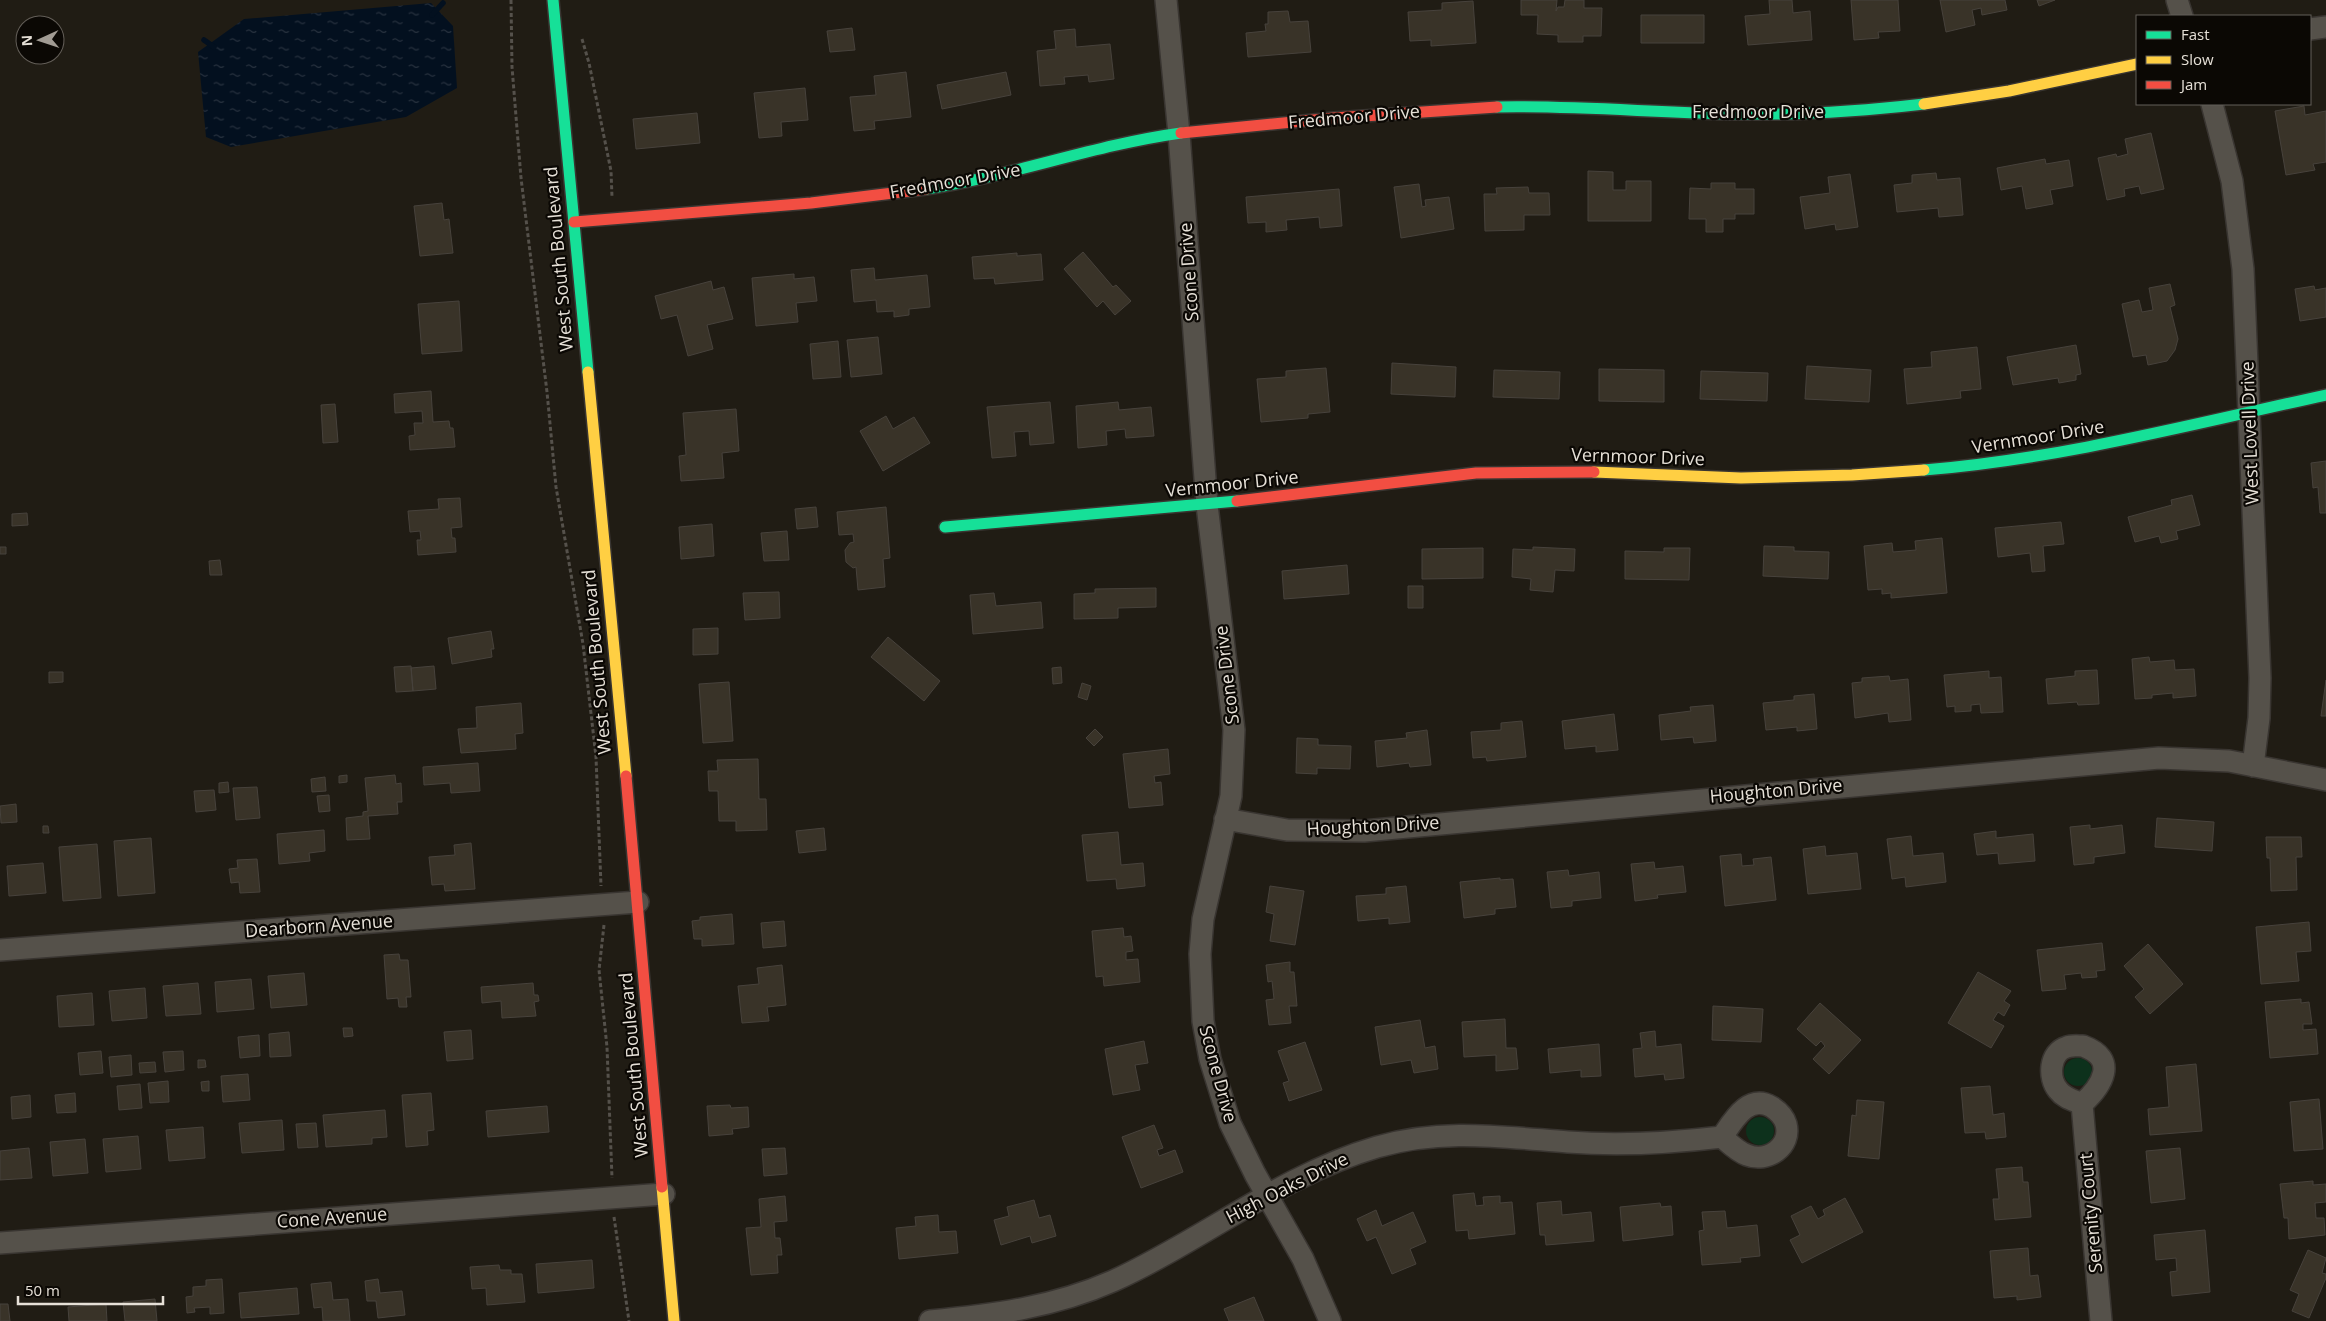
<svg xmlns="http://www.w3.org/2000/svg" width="2326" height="1321" viewBox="0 0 2326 1321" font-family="'Open Sans',sans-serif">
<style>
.grass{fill:#0d311c}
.water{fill:url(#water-ripples)}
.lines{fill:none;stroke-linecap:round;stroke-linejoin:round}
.stream{stroke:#03101f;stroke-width:5.5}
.building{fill:#393328;stroke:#47423c}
.street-casing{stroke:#393531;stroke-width:24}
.fast-casing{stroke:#393531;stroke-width:14}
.slow-casing{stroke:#393531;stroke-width:14}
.jam-casing{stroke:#393531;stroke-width:14}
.path{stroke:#55514b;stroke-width:3;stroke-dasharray:4 2.5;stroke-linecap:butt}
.street{stroke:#55514a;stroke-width:21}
.fast{stroke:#16e098;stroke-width:11}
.slow{stroke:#ffcf43;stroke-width:11}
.jam{stroke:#f24e42;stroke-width:11}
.labels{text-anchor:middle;stroke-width:4.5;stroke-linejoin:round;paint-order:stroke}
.street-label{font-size:18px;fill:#e6e0d7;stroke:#0b0804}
</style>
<defs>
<pattern id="water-ripples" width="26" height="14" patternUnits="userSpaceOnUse" patternTransform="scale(1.25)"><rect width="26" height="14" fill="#03101f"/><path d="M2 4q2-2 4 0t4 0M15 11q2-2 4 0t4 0" fill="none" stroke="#28323f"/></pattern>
</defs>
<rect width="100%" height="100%" fill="#201c14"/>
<!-- grass -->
<path class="grass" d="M2064 1072a14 14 0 1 1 28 0a14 14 0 1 1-28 0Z
M1746 1131a14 14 0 1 1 28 0a14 14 0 1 1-28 0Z"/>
<!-- water -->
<path class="water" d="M431 3 453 26 457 88 406 117 231 147 206 137 198 52 244 19Z"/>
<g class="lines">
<!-- stream -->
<path class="stream" d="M432 15 443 3
M204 40 214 47"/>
</g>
<!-- building -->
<path class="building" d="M1521 0H1557L1556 11 1558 7H1564L1565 0H1584V8H1602L1601 36H1583V42H1558V35L1537 34 1538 15H1521Z
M1769 0H1792L1793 13 1810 11 1812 40 1748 45 1745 16 1770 14Z
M1851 0H1898L1900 31 1878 32 1879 38 1854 40Z
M1940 0H2005L2007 10 1982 15 1981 8 1972 10 1975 25 1946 32Z
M2037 0H2055L2039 6Z
M1473 1 1476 43 1431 46V40L1410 41 1408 12 1442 10V3Z
M1288 11 1290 22 1308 21 1311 52 1248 57 1246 33 1266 31 1265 24H1268V12Z
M1641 15H1704V43H1641Z
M852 28 855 50 830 52 827 31Z
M1075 29 1076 47 1110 44 1114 79 1089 82 1088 75 1064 77 1065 84 1040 86 1037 51 1056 49 1054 31Z
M906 72 911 117 874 121 875 129 854 131 850 97 876 95 874 76Z
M1006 72 1011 95 942 109 937 85Z
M805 88 808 120 781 122 782 136 759 138 754 93Z
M2304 106 2305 115 2326 111V162L2313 164 2315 170 2286 175 2275 111Z
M697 113 700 143 636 149 633 119Z
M2151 133 2164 189 2141 194 2139 186 2124 189 2125 196 2107 200 2098 158 2116 154 2117 157 2128 154 2125 139Z
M2045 159 2046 164 2069 160 2073 186 2050 190 2053 204 2026 209 2022 186 2001 190 1997 168Z
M1588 171 1613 172V190H1626V181H1651V221H1588Z
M1936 173 1937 180 1960 178 1963 215 1939 217 1938 208 1897 212 1894 185 1912 183V175Z
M1850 174 1858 227 1836 230 1835 224 1805 229 1800 197 1830 193 1828 177Z
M1711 183H1735V189H1754V214H1735V219H1723V232H1706V219H1689L1690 188 1711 189Z
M1419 184 1422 207 1426 206 1425 200 1449 197 1454 229 1401 238 1394 187Z
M1528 187 1529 193H1549L1550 215H1524V230L1485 231 1484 194H1497L1496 188Z
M1339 189 1342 226 1320 228 1319 217 1286 220 1287 230 1266 232V222L1248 223 1246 197Z
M442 203 444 220 449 219 453 253 420 256 414 206Z
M1083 252 1113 287 1116 285 1131 301 1115 315 1103 301 1097 307 1064 269Z
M1017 253V256L1041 254 1043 280 995 284 994 278 974 279 972 257Z
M874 268 875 280 927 275 930 307 909 309V315L894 317V311L877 312 876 300 854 302 851 270Z
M794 274V279L814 277 817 301 796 303 798 322 756 326 752 278Z
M711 281 713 290 724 287 733 319 707 325 713 349 688 356 677 315 661 319 655 296Z
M2170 284 2175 305 2170 307 2178 339 2175 350 2167 361 2148 365 2146 355 2133 357 2122 304 2139 300 2142 312 2153 310 2149 288Z
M2314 286 2315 290 2326 288V317L2300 321 2295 289Z
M459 301 462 351 422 354 418 304Z
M878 337 882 374 851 377 847 340Z
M838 341 841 377 813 379 810 344Z
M2076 345 2081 374 2076 375V380L2059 383 2058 378 2013 385 2007 357Z
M1977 347 1981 389 1960 391 1961 398 1907 404 1904 369 1932 367 1931 352Z
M1392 363 1456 367 1455 397 1391 394Z
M1807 366 1871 370 1869 402 1805 399Z
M1326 368 1330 412 1308 414V418L1261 422 1257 379 1286 377V371Z
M1599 369 1664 370V402L1599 401Z
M1494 370 1560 372 1559 399 1493 397Z
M1701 371 1768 373 1767 401 1700 399Z
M431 391 433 422 449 421 450 428H453L455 447 410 450 409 436 415 435 414 423H423L422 411 395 413 394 394Z
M1050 402 1054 443 1030 445 1029 431 1014 432 1016 456 992 458 987 407Z
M1118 402 1119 410 1151 407 1154 436 1126 438 1125 429 1106 431 1107 445 1078 448 1076 406Z
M335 404 338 442 323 443 321 405Z
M736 409 739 451 722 453 724 478 681 481 679 456 686 455 683 413Z
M886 416 893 429 914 417 930 443 883 471 860 431Z
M2326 461V513H2320L2318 487 2313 488 2311 463Z
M2192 495 2200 525 2176 531 2178 539 2161 543 2159 536 2135 542 2128 517 2172 505 2171 500Z
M460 498 462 527 451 528 452 538H455L456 552 418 555 417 540H421L420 531 410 532 408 511 439 509 438 499Z
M816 507 818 527 797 529 795 509Z
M886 507 890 558 883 559 885 587 858 590 856 567 853 568 846 562 845 550 850 543 854 542 853 534 839 535 837 512Z
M27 513 28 525 12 526V514Z
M2061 522 2064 544 2043 546 2045 571 2032 572 2030 553 1998 557 1995 528Z
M712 524 714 556 681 559 679 527Z
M787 531 789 560 764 561 761 533Z
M1942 538 1947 593 1891 598V593L1882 594V589L1868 590 1864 546 1892 543 1893 552 1916 550 1915 541Z
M1764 546 1794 547V551L1829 552 1828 579 1763 576Z
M0 547H6V554H0Z
M1533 547 1575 549 1574 571 1555 570 1553 592 1530 590 1531 579 1512 577 1513 549 1533 550Z
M1483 548V578L1422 579V549Z
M1664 548H1690L1689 580 1625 579V551L1664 552Z
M220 560 222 575H210L209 561Z
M1347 565 1349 594 1284 599 1282 571Z
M1408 586H1423V608H1408Z
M1156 588V607L1118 608V618L1074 619V594L1095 593V589Z
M779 592 780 618 745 620 743 593Z
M994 593 996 606 1041 602 1043 628 973 634 970 595Z
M718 628V654L693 655V629Z
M491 631 494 649H491L492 657 452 664 448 638Z
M888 637 940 681 924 701 871 657Z
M2149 657 2150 662 2174 660 2175 670 2194 669 2196 696 2173 698V693L2152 695V698L2135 699 2132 659Z
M411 666 413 691 396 692 394 667Z
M434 666 436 689 413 691 411 668Z
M1061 667 1062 683 1053 684 1052 668Z
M2097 670 2099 704 2078 705 2077 702 2048 704 2046 679 2075 676V671Z
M1989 671V678L2001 677 2003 712 1981 713 1980 704 1971 705V711L1955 712V706L1947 707 1944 675Z
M49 672H63V682L49 683Z
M1889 676 1890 681 1908 679 1911 720 1889 722 1888 713 1855 718 1852 683 1862 682V678Z
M2326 680V716H2321Z
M729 682 733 741 703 743 699 684Z
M1082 683 1091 686 1087 700 1078 697Z
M1814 694 1817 729 1797 731V727L1766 730 1763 703 1794 700V696Z
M521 703 523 733 515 734 516 749 461 753 458 729 477 728 476 707Z
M1713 705 1716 741 1694 743 1693 737 1661 740 1659 715 1691 711 1690 707Z
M1614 714 1618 750 1596 752V746L1565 749 1562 721Z
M1522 721 1526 757 1487 761 1486 757 1473 758 1471 732 1501 730V723Z
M1095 729 1103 737 1094 746 1086 738Z
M1427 730 1431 765 1410 767 1409 763 1377 767 1375 741 1407 738 1406 733Z
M1297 738 1318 739V745L1351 746 1350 769 1317 768V774L1296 773Z
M1168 749 1170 774 1154 776 1155 783 1161 782 1163 805 1129 808 1123 754Z
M758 759 759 799H766L767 830 736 831V821H719L718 791H709L708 771H718L717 760Z
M478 763 480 791 451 793 450 783 424 785 423 767Z
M347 775V782L339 783V776Z
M395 775 396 784 401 783 402 802H397L398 814 368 816 370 839 347 840 346 818 363 816V812L368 811 365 778Z
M325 777 326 791 312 792 311 779Z
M228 782 229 792 219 793V783Z
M257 787 260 818 236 820 233 788Z
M214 790 216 810 196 812 194 791Z
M329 795 330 811 319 812 317 796Z
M16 804 17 822 1 823 0 806Z
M2157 818 2214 822 2212 851 2155 847Z
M2090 825V829L2122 825 2125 853 2094 857V863L2074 865 2070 827Z
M43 826H48L49 833H43Z
M824 828 826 850 799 853 796 831Z
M324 830 325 851 309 853 310 861 279 864 277 834Z
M1996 831V838L2033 834 2035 861 1999 864 1998 853 1977 855 1974 834Z
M1118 832 1121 865 1143 863 1145 886 1117 889 1116 879 1087 881 1082 835Z
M1911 836 1913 856 1943 853 1946 882 1906 887 1905 877 1892 879 1887 839Z
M2266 837H2301L2302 857H2296L2297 890 2271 891 2270 858H2267Z
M151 838 155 893 118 896 114 841Z
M471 843 475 889 445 891 444 884 432 885 429 857 455 855 454 845Z
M97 844 101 898 63 901 59 847Z
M1825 846 1826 856 1857 853 1861 889 1808 894 1803 849Z
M1741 854 1742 866 1754 865 1753 859 1771 857 1776 900 1725 906 1720 856Z
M257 859 260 892 240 893 239 882 231 883 229 869 238 868 237 860Z
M1654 862 1655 869 1683 866 1686 892 1657 895 1658 898 1635 901 1631 864Z
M43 863 46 893 9 896 7 866Z
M1568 870 1569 876 1599 872 1601 898 1572 901V906L1551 908 1547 872Z
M1500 878V880L1513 879 1516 907 1495 909V914L1464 918 1460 882Z
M1270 886 1304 891 1295 945 1270 941 1274 914 1266 912Z
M1406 886 1410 922 1389 924V918L1358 921 1356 896 1386 894V888Z
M732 914 734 944 702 946V939H694L692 921 700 920V917Z
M784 921 786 946 763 948 761 923Z
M2309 922 2311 951 2296 952 2299 981 2261 984 2256 927Z
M1123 928 1124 937 1131 936 1133 951 1126 952V960L1138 959 1140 982 1104 986 1103 976 1096 977 1092 931Z
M2102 943 2105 970 2096 971 2097 977 2082 978 2081 973 2064 975 2066 989 2042 991 2037 950Z
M2148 944 2183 984 2150 1014 2135 997 2144 989 2124 966Z
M399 954 400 960H408L411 997H406L407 1007H399L398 998 387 999 384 955Z
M1290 962V972H1294L1297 1006H1289L1291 1023 1269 1025 1266 1000 1274 999 1272 981 1268 982 1266 965Z
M782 965 786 1005 767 1007 769 1021 742 1023 738 986 759 984 757 968Z
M1978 972 2011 991 2004 1001 2010 1005 2004 1016 1998 1012 1993 1020 2004 1026 1991 1048 1948 1023Z
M304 973 307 1005 271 1008 268 976Z
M251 979 254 1009 217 1012 215 982Z
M198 983 201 1014 166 1016 163 986Z
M533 983 534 995H538L539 1001 534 1002 536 1016 502 1018 501 1001 482 1003 481 987Z
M145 988 147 1018 112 1021 109 991Z
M92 993 94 1025 59 1027 57 996Z
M2301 999V1003L2309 1002 2312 1024H2303V1030L2316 1029 2318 1054 2270 1058 2265 1002Z
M1820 1003 1861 1040 1829 1074 1813 1059 1825 1046 1821 1041 1816 1046 1797 1029Z
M1713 1006 1763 1009 1761 1042 1712 1040Z
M1505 1019 1506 1048H1516L1518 1069 1496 1071V1055L1464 1057 1462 1022Z
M1420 1020 1425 1048 1435 1046 1438 1069 1414 1073 1411 1060 1381 1065 1375 1027Z
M343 1028H352L353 1036 344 1037Z
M471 1030 473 1059 447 1061 444 1032Z
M1655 1031 1656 1047 1681 1044 1684 1078 1665 1080 1664 1074 1635 1077 1633 1049 1642 1048 1640 1033Z
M289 1032 291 1056 270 1057 269 1034Z
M259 1035 260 1056 240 1058 238 1037Z
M1144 1041 1148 1063 1135 1065 1140 1090 1113 1095 1105 1049Z
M1305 1042 1322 1090 1289 1101 1283 1083 1289 1081 1278 1051Z
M1599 1044 1601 1076 1581 1077V1070L1550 1073 1548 1049Z
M101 1051 103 1073 80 1075 78 1053Z
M183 1051 184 1070 165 1072 163 1052Z
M131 1055 132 1075 111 1077 109 1057Z
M198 1060H205L206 1067 198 1068Z
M155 1062 156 1072 140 1073 139 1063Z
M2196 1064 2202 1131 2150 1135 2148 1109 2169 1107 2166 1067Z
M248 1074 250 1100 223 1102 221 1076Z
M168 1081 169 1102 150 1103 148 1083Z
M209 1081V1091H202L201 1082Z
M140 1084 142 1108 119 1110 117 1086Z
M1990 1086 1993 1115 2004 1113 2006 1137 1986 1139 1985 1132 1965 1133 1961 1088Z
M75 1093 76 1112 57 1113 55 1095Z
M431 1093 434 1130 427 1131 428 1145 406 1147 402 1095Z
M30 1095 31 1117 12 1119 11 1097Z
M2319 1099 2323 1149 2294 1151 2290 1102Z
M1857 1100 1884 1102 1879 1159 1848 1156 1852 1115 1856 1116Z
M730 1105 731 1108 748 1107 749 1127 732 1129 733 1134 709 1136 707 1106Z
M547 1106 549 1132 488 1137 486 1111Z
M385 1110 387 1137 372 1138V1144L326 1147 323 1115Z
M282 1120 284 1150 242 1153 239 1123Z
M316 1123 318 1147 298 1148 296 1124Z
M1154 1125 1163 1148 1157 1150 1159 1156 1175 1150 1183 1172 1141 1188 1122 1137Z
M203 1127 205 1158 169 1161 166 1130Z
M138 1136 141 1169 106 1172 103 1139Z
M85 1139 88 1173 53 1176 50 1142Z
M29 1148 32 1178 0 1180V1151Z
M785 1148 787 1174 764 1176 762 1149Z
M2180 1148 2185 1199 2151 1203 2146 1151Z
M2022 1167 2023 1182H2028L2031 1217 1995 1220 1993 1199H1999L1996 1169Z
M2313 1181V1185L2326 1184V1202L2315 1203 2316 1218H2324L2325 1235 2289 1239 2288 1218H2284L2280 1184Z
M1474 1193 1476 1206 1484 1205 1483 1197 1500 1196V1203L1512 1202 1515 1234 1469 1239 1468 1230 1456 1231 1453 1195Z
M785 1196 787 1221 774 1222 775 1238H780L782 1255H777L778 1273 751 1275 746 1228 761 1227 759 1199Z
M1845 1198 1863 1232 1802 1263 1790 1240 1800 1235 1791 1216 1811 1206 1818 1219 1825 1215 1823 1210Z
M1034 1200 1039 1218 1050 1215 1056 1236 1032 1243 1030 1236 1001 1245 994 1220 1009 1216 1007 1207Z
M1561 1201 1562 1215 1591 1212 1594 1241 1546 1245 1545 1235H1540L1537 1203Z
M1660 1203 1661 1207 1671 1206 1673 1235 1623 1241 1620 1207Z
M1376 1210 1382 1226 1413 1212 1426 1242 1410 1249 1416 1264 1392 1274 1376 1237 1367 1241 1357 1219Z
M1725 1211 1727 1228 1757 1225 1760 1256 1740 1258 1741 1262 1702 1265 1699 1231 1704 1230 1702 1212Z
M938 1215 939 1232 956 1231 958 1253 899 1259 896 1228 916 1226 915 1217Z
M2205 1230 2210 1292 2172 1296 2170 1272 2177 1271 2176 1258 2156 1260 2154 1235Z
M2028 1248 2030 1276 2038 1275 2041 1297 2017 1300V1296L1994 1298 1990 1251Z
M2308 1250 2326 1258 2322 1273 2326 1274V1278L2309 1318 2292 1311 2299 1294 2290 1290Z
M592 1260 594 1288 538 1293 536 1264Z
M499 1265 500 1270H511V1274H522L525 1302 487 1305 486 1288 472 1289 470 1267Z
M222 1279 224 1313 210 1314V1307L194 1308 195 1312 187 1313 186 1297 193 1296V1287L206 1286V1280Z
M378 1279 380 1293 402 1291 405 1315 378 1318 376 1301H367L365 1281Z
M331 1282 333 1300 348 1299 350 1321H323L322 1307 314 1308 311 1284Z
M297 1288 299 1314 241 1318 239 1293Z
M1254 1297 1264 1321H1229L1224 1309Z
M155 1299 157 1321H125L123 1302Z
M0 1304H8L10 1321H0Z
M106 1304 107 1321H69L68 1307Z"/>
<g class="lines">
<defs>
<path id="street" d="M1166 0 1179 134 1207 505 1234 730 1231 796 1203 919 1200 954 1203 1021 1210 1059 1230 1123 1255 1174 1303 1259 1330 1321
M2177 0 2182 16
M2310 29 2326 27
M2212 104 2232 181 2243 269 2260 678 2259 718 2253 766
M1225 819 1287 830 1364 831 2159 758 2229 761 2326 780
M0 950 638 902
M2083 1046C2119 1059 2102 1086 2082 1104 2073 1100 2064 1098 2058 1090 2048 1078 2049 1052 2067 1047 2072 1045 2078 1046 2083 1046Z
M2082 1104 2101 1321
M0 1243 664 1194
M930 1321C994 1315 1054 1307 1113 1281 1203 1240 1281 1175 1377 1147 1442 1128 1502 1137 1568 1142 1620 1146 1671 1143 1722 1137 1730 1144 1738 1152 1747 1155 1767 1163 1792 1147 1786 1124 1784 1117 1778 1111 1772 1107 1748 1093 1733 1121 1722 1137"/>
<path id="fast" d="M553 0 588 372
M1497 107C1587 105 1676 115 1766 114 1819 114 1872 110 1924 104
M926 189C1012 176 1094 145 1181 133
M1924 470C2060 459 2193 424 2326 395
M945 527 1237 501"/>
<path id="slow" d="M1924 104 2009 91 2137 64
M588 372 626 776
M1594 472 1741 478 1852 475 1924 470
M662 1187 674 1321"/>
<path id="jam" d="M1181 133 1334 118 1497 107
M574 222 811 203 926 189
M1237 501 1476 473 1594 472
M626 776 662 1187"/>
</defs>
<!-- street casing -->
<use href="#street" class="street-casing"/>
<!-- fast casing -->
<use href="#fast" class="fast-casing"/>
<!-- slow casing -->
<use href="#slow" class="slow-casing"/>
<!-- jam casing -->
<use href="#jam" class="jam-casing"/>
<!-- path -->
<path class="path" d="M511 0 512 67 521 178 547 392 556 487 583 644 596 757 601 886
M582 39 589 63 611 171 612 197
M604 925 599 970 607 1047 612 1178
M614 1217 629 1321"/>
<!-- street -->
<use href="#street" class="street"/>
<!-- fast -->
<use href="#fast" class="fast"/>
<!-- slow -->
<use href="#slow" class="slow"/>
<!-- jam -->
<use href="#jam" class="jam"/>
</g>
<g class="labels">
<!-- street labels -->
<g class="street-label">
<text x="1758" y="118">Fredmoor Drive</text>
<text transform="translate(1354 117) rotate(-5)" y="6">Fredmoor Drive</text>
<text transform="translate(955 181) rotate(-10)" y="6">Fredmoor Drive</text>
<text transform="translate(559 259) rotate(-95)" y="6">West South Boulevard</text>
<text transform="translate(1189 272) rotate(-94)" y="6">Scone Drive</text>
<text transform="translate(2250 433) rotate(-92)" y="6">West Lovell Drive</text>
<text transform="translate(2038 437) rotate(-9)" y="6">Vernmoor Drive</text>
<text transform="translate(1638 457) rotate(2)" y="6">Vernmoor Drive</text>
<text transform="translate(1232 484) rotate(-6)" y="6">Vernmoor Drive</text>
<text transform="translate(597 662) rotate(-95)" y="6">West South Boulevard</text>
<text transform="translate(1227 675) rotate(-97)" y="6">Scone Drive</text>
<text transform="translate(1776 791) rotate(-5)" y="6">Houghton Drive</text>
<text transform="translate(1373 826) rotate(-3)" y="6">Houghton Drive</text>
<text transform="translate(319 926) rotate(-4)" y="6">Dearborn Avenue</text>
<text transform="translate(634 1065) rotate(-95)" y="6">West South Boulevard</text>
<text transform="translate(1218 1074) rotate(75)" y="6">Scone Drive</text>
<text transform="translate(1287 1188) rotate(-27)" y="6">High Oaks Drive</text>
<text transform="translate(2091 1213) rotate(-95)" y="6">Serenity Court</text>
<text transform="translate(332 1218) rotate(-4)" y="6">Cone Avenue</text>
</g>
</g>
<!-- legend -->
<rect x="2136" y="15" width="175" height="90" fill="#0b0804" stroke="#635e58"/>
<rect x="2146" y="31" width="25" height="8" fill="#16e098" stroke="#635e58"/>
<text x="2181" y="40" font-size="15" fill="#e6e0d7">Fast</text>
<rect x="2146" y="56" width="25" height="8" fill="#ffcf43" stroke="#635e58"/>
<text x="2181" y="65" font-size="15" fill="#e6e0d7">Slow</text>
<rect x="2146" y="81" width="25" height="8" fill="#f24e42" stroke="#635e58"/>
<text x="2181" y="90" font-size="15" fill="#e6e0d7">Jam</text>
<!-- north arrow -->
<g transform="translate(40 40) rotate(267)"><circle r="24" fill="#0b0804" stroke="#635e58"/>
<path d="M0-4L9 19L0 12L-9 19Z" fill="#a19b93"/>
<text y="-8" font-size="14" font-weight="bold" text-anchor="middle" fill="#e6e0d7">N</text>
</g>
<!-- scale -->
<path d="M18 1296v8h145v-8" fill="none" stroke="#e6e0d7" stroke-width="2.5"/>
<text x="25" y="1296" font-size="15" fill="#e6e0d7" stroke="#0b0804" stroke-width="4" paint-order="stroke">50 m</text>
</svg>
